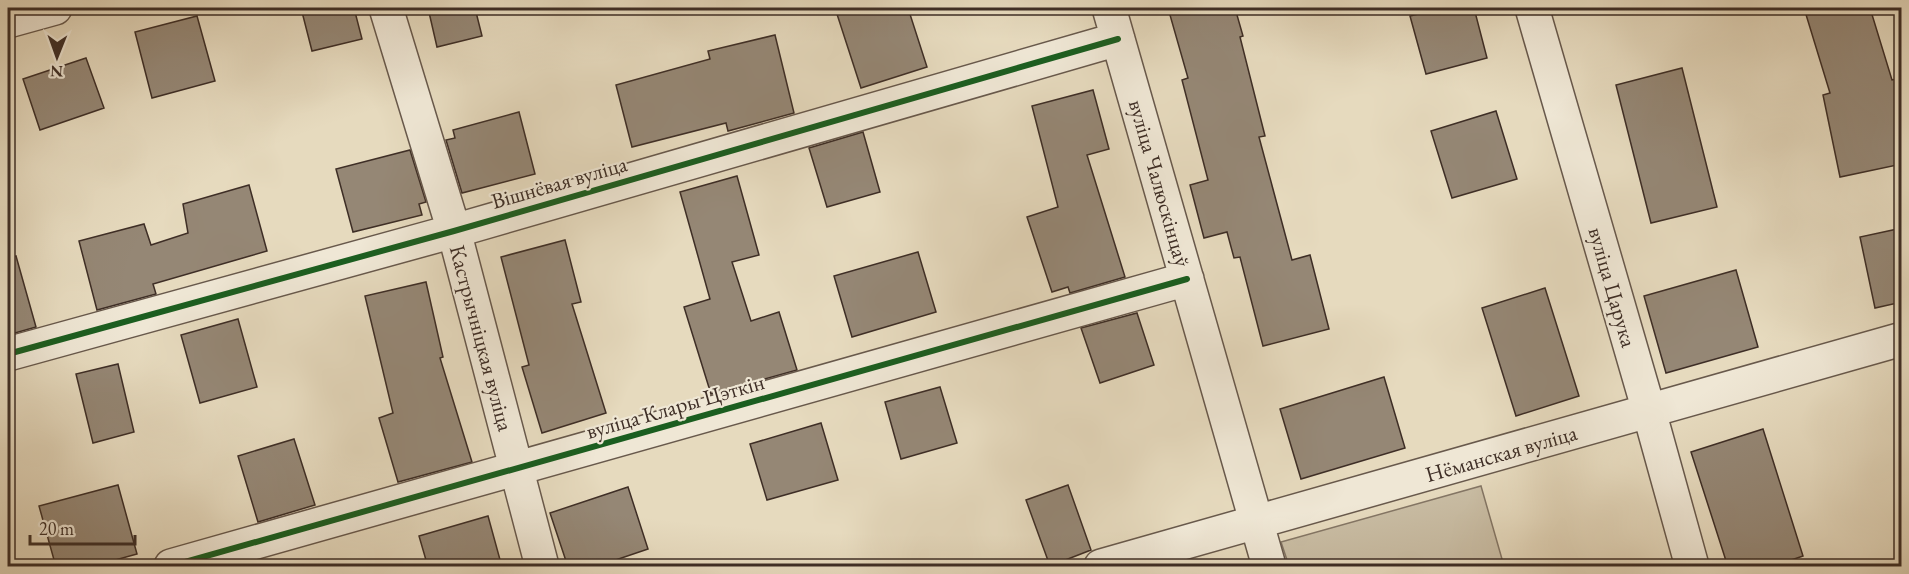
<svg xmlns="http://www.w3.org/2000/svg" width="1909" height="574" viewBox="0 0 1909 574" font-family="'EB Garamond',serif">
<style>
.green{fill:#c9bda4;stroke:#847665;stroke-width:1.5}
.building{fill:#958775;stroke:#3e2e26;stroke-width:1.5}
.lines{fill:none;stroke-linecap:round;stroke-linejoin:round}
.minor-casing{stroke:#68594c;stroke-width:36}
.minor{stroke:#efe7d5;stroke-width:33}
.cycleway-casing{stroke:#efe7d5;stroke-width:10}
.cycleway{stroke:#1b5e20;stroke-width:6}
.labels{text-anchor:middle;stroke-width:4.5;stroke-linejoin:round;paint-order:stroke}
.street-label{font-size:22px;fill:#3e2e26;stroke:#efe7d5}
</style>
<rect width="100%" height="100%" fill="#e6dabe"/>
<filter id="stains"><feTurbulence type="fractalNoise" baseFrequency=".00333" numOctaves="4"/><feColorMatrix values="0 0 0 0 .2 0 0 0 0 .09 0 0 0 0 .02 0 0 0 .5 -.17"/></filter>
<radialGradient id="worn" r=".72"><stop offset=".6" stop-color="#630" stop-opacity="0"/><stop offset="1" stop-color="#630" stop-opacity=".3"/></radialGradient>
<!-- green -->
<path class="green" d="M1481 486 1504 566H1289L1281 542Z"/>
<!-- building -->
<path class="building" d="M301 8H354L362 39 312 51Z
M428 8H475L482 36 437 47Z
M835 8H908L927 67 861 88Z
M1168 8H1235L1243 36 1240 37 1265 136 1259 137 1292 260 1310 255 1329 329 1263 346 1240 257 1234 258 1227 232 1204 238 1190 185 1208 180 1182 80 1188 78Z
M1444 8H1474L1487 58 1426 74 1410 16Z
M1804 8H1870L1892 80 1902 78V164L1840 177 1823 95 1830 93Z
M197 16 215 81 152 98 135 32Z
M775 35 794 113 728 131 726 123 632 147 616 85 710 59 708 51Z
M86 58 104 108 40 130 23 79Z
M1682 68 1717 207 1651 223 1616 85Z
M1093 90 1109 149 1087 155 1125 277 1070 293 1068 287 1052 292 1027 217 1058 207 1032 106Z
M1496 111 1517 179 1452 198 1431 131Z
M519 112 535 174 462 193 446 140 455 138 453 130Z
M863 132 880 192 827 207 809 148Z
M410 150 426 202 419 204 422 215 353 232 336 169Z
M737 176 759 255 732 262 751 321 779 312 797 370 711 394 684 307 710 299 680 192Z
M249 185 267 251 153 284 156 294 97 310 79 241 144 224 151 245 188 233 183 204Z
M1902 228V302L1875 308 1860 237Z
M565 240 581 302 572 304 606 413 542 433 522 367 529 365 501 257Z
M918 252 936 312 852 337 834 276Z
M16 256 36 327 8 335V258Z
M1736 270 1758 347 1666 373 1644 296Z
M426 282 443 357 440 358 472 462 398 482 379 418 393 413 365 296Z
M1545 288 1579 396 1516 416 1482 308Z
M1137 313 1154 365 1100 383 1081 328Z
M238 319 257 387 200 403 181 335Z
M118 364 134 432 93 443 76 374Z
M1384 377 1405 448 1301 479 1280 409Z
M940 387 957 443 901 459 885 402Z
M821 423 838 480 767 500 750 444Z
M1763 429 1803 556 1771 567H1728L1691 452Z
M294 439 315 505 258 522 238 456Z
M118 485 137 554 90 567H56L39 506Z
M1068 485 1091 550 1050 566 1026 500Z
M628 487 648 549 595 567H568L550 513Z
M488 516 502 567H428L419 536Z"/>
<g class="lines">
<defs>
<path id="minor" d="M386 8 454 231 542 566
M1109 8 1269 566
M1532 8 1649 411 1692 566
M8 21 55 8
M8 354 454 231 1118 39
M171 566 1187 279
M1101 566 1902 339"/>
</defs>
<!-- minor casing -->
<use href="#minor" class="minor-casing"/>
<!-- minor -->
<use href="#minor" class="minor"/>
<defs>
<path id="cycleway" d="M8 354 454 231 1118 39
M171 566 1187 279"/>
</defs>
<!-- cycleway casing -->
<use href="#cycleway" class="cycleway-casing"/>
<!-- cycleway -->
<use href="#cycleway" class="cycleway"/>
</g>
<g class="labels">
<!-- street labels -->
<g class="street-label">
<text transform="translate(559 182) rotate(-16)" y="8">Вішнёвая вуліца</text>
<text transform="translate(1160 183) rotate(74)" y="8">вуліца Чалюскінцаў</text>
<text transform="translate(1613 287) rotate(74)" y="8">вуліца Царука</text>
<text transform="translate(482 338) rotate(75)" y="8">Кастрычніцкая вуліца</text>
<text transform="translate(675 406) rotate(-16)" y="8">вуліца Клары Цэткін</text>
<text transform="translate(1501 453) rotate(-16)" y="8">Нёманская вуліца</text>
</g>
</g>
<!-- margin -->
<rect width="1909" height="574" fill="none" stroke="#e6dabe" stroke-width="30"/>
<rect x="9" y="9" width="1891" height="556" fill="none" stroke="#3e2e26" stroke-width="3"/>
<rect x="15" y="15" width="1879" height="544" fill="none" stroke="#3e2e26" stroke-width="1.5"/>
<!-- north arrow -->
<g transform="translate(57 57) rotate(181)" stroke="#efe7d5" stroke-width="4.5" paint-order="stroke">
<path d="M0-4.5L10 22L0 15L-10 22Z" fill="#3e2e26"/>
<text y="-9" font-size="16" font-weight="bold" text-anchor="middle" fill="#3e2e26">N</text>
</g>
<!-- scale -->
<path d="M30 535v9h105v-9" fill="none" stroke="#3e2e26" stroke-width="3"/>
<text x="39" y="535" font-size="18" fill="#3e2e26" stroke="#efe7d5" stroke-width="4.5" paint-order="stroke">20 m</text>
<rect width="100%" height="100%" filter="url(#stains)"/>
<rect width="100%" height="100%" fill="url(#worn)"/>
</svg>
